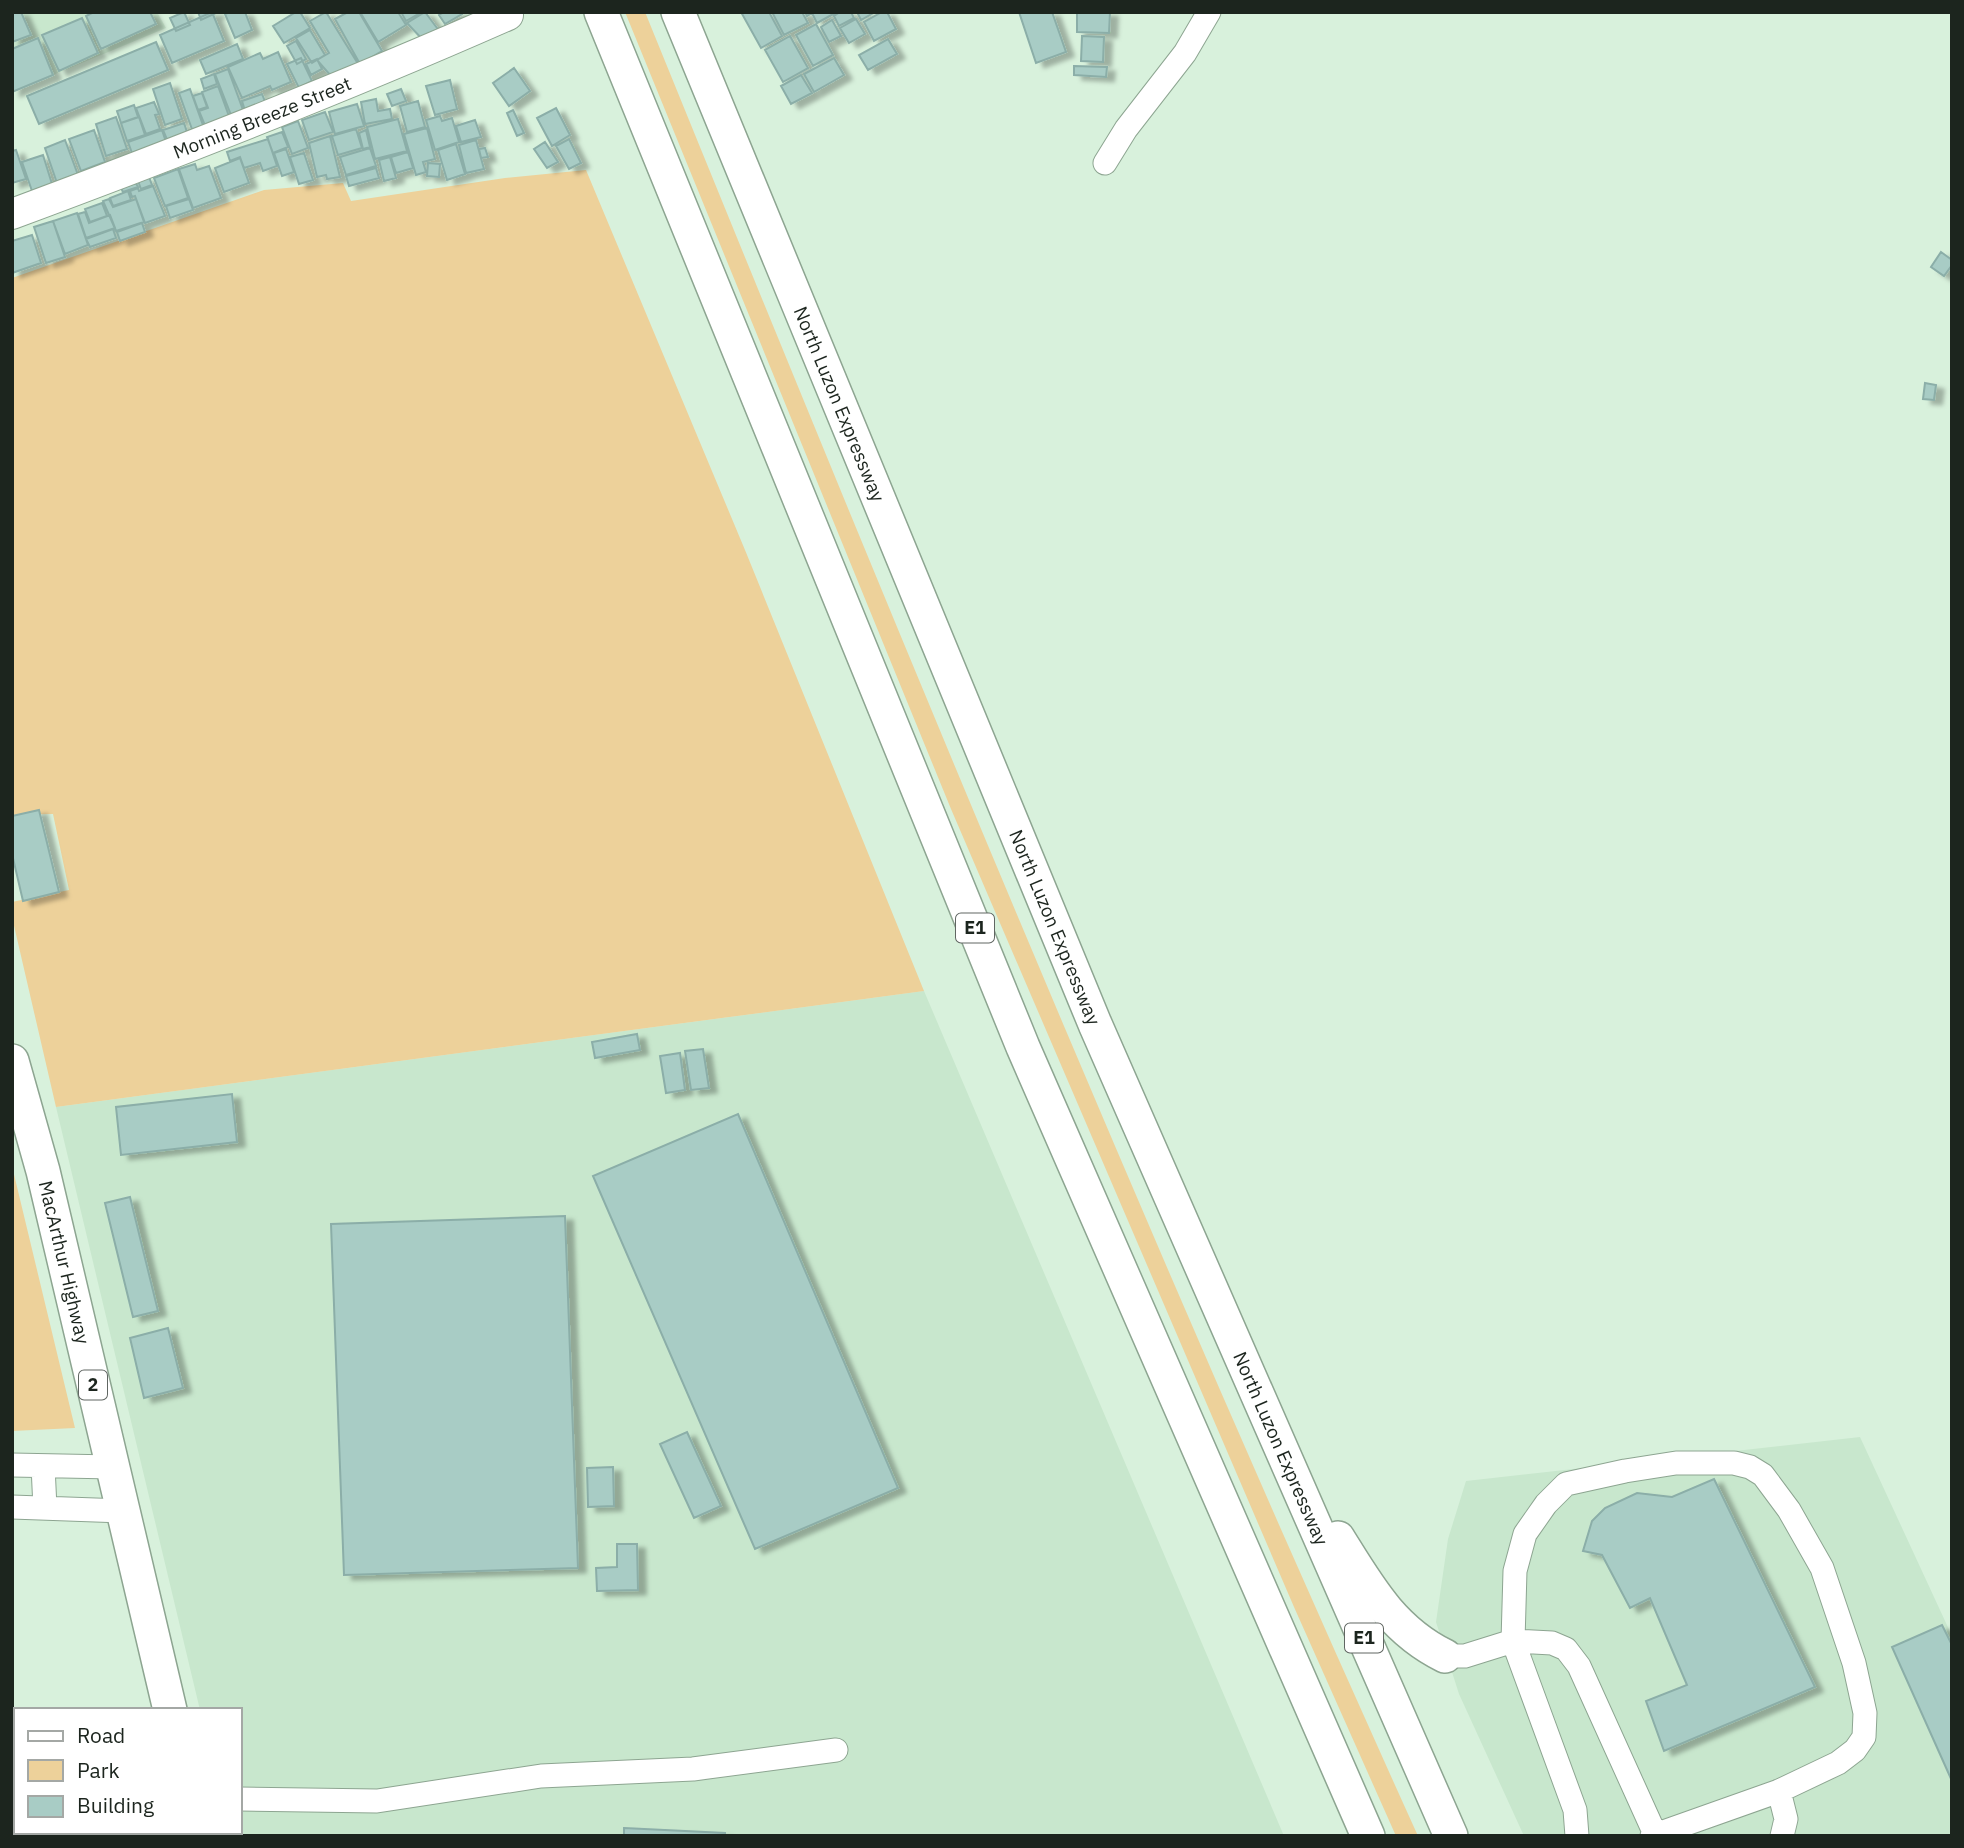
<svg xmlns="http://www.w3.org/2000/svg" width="1964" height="1848" viewBox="0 0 1964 1848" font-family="'IBM Plex Sans',sans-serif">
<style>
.built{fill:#c8e7cd}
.green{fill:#edd19a}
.building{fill:#a8ccc5;stroke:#8baea8;stroke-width:2;filter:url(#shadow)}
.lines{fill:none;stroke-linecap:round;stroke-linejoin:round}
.minor-casing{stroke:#8da591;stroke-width:25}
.major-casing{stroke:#8da591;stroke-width:32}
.highway-casing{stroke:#8da591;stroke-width:36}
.minor{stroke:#fff;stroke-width:23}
.major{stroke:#fff;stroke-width:30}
.highway{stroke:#fff;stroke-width:33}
.labels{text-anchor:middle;stroke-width:5;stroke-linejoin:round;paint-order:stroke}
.shield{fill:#fff;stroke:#606662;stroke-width:2}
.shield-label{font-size:18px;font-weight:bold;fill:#1c251e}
.street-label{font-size:19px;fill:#1c251e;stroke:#fff}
</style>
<defs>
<filter id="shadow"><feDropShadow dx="8" dy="4.5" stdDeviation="2" flood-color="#0004"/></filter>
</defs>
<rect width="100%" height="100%" fill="#d8f1dc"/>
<!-- built -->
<path class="built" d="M12 12H157L166 28 12 92Z
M924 991 1284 1836H230L229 1832H240V1710H200L56 1107Z
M1860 1437 1952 1636V1836H1524L1459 1694 1436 1622 1448 1539 1466 1481Z"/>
<!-- green -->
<path class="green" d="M625 12H645C894 624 1145 1234 1418 1836H1396L1294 1607 951 809Z
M586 170 745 550 924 991 56 1107 12 917V902L69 890 53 814 12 815V278L264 190 343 183 351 201 505 178Z
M12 1166 75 1428 12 1431Z"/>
<!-- building -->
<path class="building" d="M12 12H21L31 35 12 42Z
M94 12H150L156 24 101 49 86 16Z
M184 12 190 25 176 31 170 18Z
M198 12H218L201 20Z
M212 12 224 41 172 63 160 35Z
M230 12H245L252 30 235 38 225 14Z
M296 12H300L310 28 284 43 273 26Z
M326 12 360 67 331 76 317 60 329 53 310 21Z
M348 12H359L382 51 360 64 335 19Z
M360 12H398L406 25 378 42Z
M401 12H420V13L406 21Z
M425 12 440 32 423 40 407 23Z
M444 12H461L462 14 445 24 439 15Z
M741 12H769L782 36 761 48Z
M772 12H802L808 23 784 35Z
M805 12H837L817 23 812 13 807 16Z
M840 12H851L854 18 839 26 834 16Z
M857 12H875L861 20Z
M882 12H887L896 29 874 41 864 22Z
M1019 12H1052L1066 52 1036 63Z
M1077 12H1110L1109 33 1077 32Z
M82 18 98 53 59 71 42 35Z
M856 19 865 34 849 43 840 28Z
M832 20 841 36 829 42 821 27Z
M816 24 833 55 813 66 796 35Z
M310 30 325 55 312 63 296 38Z
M790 36 808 68 783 82 765 50Z
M1082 36 1104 37 1103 62 1081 61Z
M38 38 53 75 12 92V49Z
M888 39 897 54 868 70 859 55Z
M296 41 306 59 297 64 287 46Z
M156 42 168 70 39 124 27 96Z
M237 44 243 59 206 74 200 60Z
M278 52 291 82 272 90 270 86 242 98 228 67 260 53 263 59Z
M301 58 312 81 299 88 287 64Z
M834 58 844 75 814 92 804 74Z
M317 59 322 69 311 75 306 64Z
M1074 66 1107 67 1106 77 1074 75Z
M514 68 530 91 509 106 493 83Z
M228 69 243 110 231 115 215 74Z
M214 74 217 84 204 89 201 79Z
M801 75 812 93 791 104 781 86Z
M450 80 457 109 435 115 426 86Z
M170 83 182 119 165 125 153 89Z
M218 86 230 119 206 128 199 111 208 108 202 92Z
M190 89 204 128 193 132 179 93Z
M401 89 406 101 392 106 387 94Z
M202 93 207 107 198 110 193 96Z
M262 94 266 104 246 114 242 101Z
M376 99 378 111 390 109 392 119 365 124 361 102Z
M418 101 425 127 407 132 400 106Z
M154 102 159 114 155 115 160 129 146 134 136 108Z
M357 104 364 126 335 134 329 112Z
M134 105 138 117 121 123 117 111Z
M556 108 570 135 552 146 537 118Z
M513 110 524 133 517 136 507 113Z
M325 112 333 132 309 140 302 120Z
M440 116 442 121 452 118 459 142 435 150 426 120Z
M116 117 127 149 106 156 96 124Z
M139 117 145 135 127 141 121 123Z
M398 119 407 151 375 159 367 127Z
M475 120 481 137 461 142 456 126Z
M298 121 308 148 292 154 282 127Z
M184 123 188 135 168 142 163 130Z
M427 128 435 159 423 162 426 172 416 175 404 134Z
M356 129 362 148 338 155 332 136Z
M94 130 105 162 81 171 69 139Z
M162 130 166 142 132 153 128 142Z
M366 130 370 147 363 149 359 133Z
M282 132 288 147 273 153 267 137Z
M330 136 340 177 327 179 326 175 317 177 309 143Z
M268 139 277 166 263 171 260 163 244 168 240 157 230 161 227 152Z
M569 139 581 163 569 169 556 146Z
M65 140 78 175 57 183 45 148Z
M476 140 484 169 466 173 459 145Z
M545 142 558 162 547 168 534 149Z
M456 144 465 174 447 180 438 150Z
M370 148 376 166 346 175 340 157Z
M485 148 488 157 481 158 479 149Z
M286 149 294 172 282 176 274 153Z
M16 150 26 179 12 183V151Z
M408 152 413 168 396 173 391 157Z
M304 153 313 180 299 184 290 157Z
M43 155 52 184 32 191 22 162Z
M390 157 396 178 384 181 379 160Z
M240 158 249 183 224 192 215 168Z
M428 163 440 164 439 177 427 176Z
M195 164 197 170 209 166 221 198 193 208 179 169Z
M376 168 379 178 349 186 346 176Z
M178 169 188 198 165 206 154 178Z
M149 177 152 185 141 189 138 181Z
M136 183 138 187 123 192 121 188Z
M153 186 165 216 145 223 135 196 132 197 130 191 138 188 139 191Z
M128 191 131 200 113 206 110 198Z
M109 199 113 207 136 199 144 222 116 231 103 201Z
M189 199 193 210 170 218 166 206Z
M102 203 107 216 90 222 85 209Z
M85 212 89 223 110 215 115 228 86 238 78 214Z
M77 213 88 245 65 254 53 221Z
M53 221 65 257 46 263 34 227Z
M142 223 145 232 120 241 117 232Z
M113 229 116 238 90 247 86 239Z
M32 235 41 263 12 273V241Z
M1941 252 1952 260V265L1944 276 1931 267Z
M1925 383 1936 385 1934 400 1923 399Z
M39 810 59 892 23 901 12 854V816Z
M637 1034 640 1050 595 1058 592 1042Z
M703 1049 709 1088 691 1090 685 1051Z
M680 1053 685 1090 666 1093 660 1056Z
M232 1094 237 1142 121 1155 116 1107Z
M738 1114 898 1488 755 1549 593 1176Z
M130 1197 158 1311 133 1317 105 1203Z
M565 1216 578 1568 344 1575 331 1224Z
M168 1328 183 1388 144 1398 130 1338Z
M687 1432 721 1506 694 1518 660 1444Z
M613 1467 614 1506 588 1507 587 1468Z
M1714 1479 1815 1687 1664 1751 1646 1701 1687 1685 1650 1598 1630 1608 1602 1555 1583 1551 1592 1521 1605 1508 1637 1493 1672 1497Z
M617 1544H637L638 1590 597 1591 596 1568 617 1567Z
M1942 1625 1952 1645V1781L1892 1647Z
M624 1828 725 1833V1836H624Z"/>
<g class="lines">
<defs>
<path id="minor" d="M1105 163 1126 129 1185 53 1209 12
M12 1465 113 1467
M43 1466 45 1508
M12 1507 123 1511
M1445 1656H1465L1513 1641 1552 1643 1566 1649 1579 1666 1655 1834
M1779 1791 1786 1819 1782 1836
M240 1799 377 1801 541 1776 693 1769 836 1750
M1577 1836 1575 1810 1513 1641 1515 1571 1525 1534 1546 1504 1566 1484 1625 1471 1676 1463H1734L1750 1467 1763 1475 1789 1510 1822 1568 1854 1663 1865 1713 1864 1737 1855 1750 1838 1763 1779 1791 1652 1836"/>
<g id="major">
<path id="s1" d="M12 214C179 152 345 87 508 15"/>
</g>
<g id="highway">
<path d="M601 12 1023 1047 1368 1836"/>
<path id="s2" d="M678 12 1095 1024 1451 1836"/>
<path id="s3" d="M12 1061 43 1171 170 1710"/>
<path d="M1338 1538C1368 1586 1392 1630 1445 1656"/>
<path d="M200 1832V1836"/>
</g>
</defs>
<!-- minor casing -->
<use href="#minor" class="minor-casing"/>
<!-- major casing -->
<use href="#major" class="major-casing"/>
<!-- highway casing -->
<use href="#highway" class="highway-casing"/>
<!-- minor -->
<use href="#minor" class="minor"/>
<!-- major -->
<use href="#major" class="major"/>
<!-- highway -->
<use href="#highway" class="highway"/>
</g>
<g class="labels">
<!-- shield labels -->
<g class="shield">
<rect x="956" y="913.5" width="38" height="29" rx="5"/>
<rect x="79" y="1370.5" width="28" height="29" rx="5"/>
<rect x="1345" y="1623.5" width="38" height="29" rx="5"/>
</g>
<g class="shield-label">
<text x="975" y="934">E1</text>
<text x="93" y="1391">2</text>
<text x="1364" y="1644">E1</text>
</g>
<!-- street labels -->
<g class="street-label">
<text dy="7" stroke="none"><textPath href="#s1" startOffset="268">Morning Breeze Street</textPath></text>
<text dy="7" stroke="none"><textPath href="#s2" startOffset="424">North Luzon Expressway</textPath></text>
<text dy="7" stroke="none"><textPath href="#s2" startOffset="990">North Luzon Expressway</textPath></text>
<text dy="7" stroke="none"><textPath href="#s3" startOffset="208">MacArthur Highway</textPath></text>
<text dy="7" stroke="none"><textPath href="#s2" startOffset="1558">North Luzon Expressway</textPath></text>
</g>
</g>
<!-- border -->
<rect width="1964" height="1848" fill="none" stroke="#1c251e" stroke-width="28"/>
<!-- legend -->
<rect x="14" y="1708" width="228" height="126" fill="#ffffff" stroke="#a4a8a5" stroke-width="2"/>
<rect x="28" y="1731" width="35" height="10" fill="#ffffff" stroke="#a4a8a5" stroke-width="2"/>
<text x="77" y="1743" font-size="21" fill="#1c251e">Road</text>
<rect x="28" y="1760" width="35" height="21" fill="#edd19a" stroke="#a4a8a5" stroke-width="2"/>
<text x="77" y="1778" font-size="21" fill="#1c251e">Park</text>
<rect x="28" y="1796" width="35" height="21" fill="#a8ccc5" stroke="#a4a8a5" stroke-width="2"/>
<text x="77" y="1813" font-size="21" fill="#1c251e">Building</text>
</svg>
